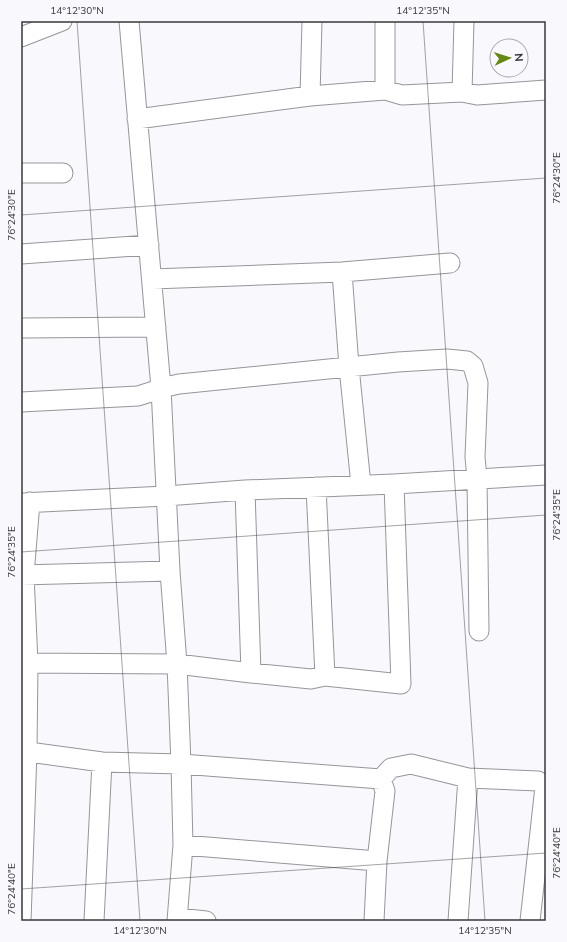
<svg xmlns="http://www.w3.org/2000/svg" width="567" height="942" viewBox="0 0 567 942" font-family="Mulish,sans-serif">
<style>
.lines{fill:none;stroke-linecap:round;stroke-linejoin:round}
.minor-casing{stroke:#96969a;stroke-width:21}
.minor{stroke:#fff;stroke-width:19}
.ticks{fill:none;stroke:#38383a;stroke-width:1;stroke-opacity:0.45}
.neatline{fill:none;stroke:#38383a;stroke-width:1.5}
.ticks-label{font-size:10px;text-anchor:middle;fill:#38383a}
</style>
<rect width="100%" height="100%" fill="#f8f8fd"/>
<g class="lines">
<defs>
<path id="minor" d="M129 21 161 388 170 571 177 664 181 764 183 845 177 921
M21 37 62 21
M385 90V21
M462 92 464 21
M310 96 312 21
M137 119 310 96 385 90 402 95 462 92 477 95 546 90
M21 173H63
M21 254 149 245
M342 272 349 367 361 485
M152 279 342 272 450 263
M21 328 156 327
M21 402 138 396 160 389 161 388 179 384 398 362 447 359 467 361 473 366 478 383 475 457 477 478 479 631
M316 487 325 676
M245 490 251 673
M21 503 166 496 245 490 394 484 546 475
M21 575 170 571
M21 663 177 664 251 673 311 679 325 676 401 684 394 484
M21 751 102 762 181 764 381 779
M183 845 377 861
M178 918 206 921
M21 921 27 751 28 663 24 575 30 502
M94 921 102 762
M374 921 377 861 385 791 381 779 391 768 411 764 468 778 538 781 546 787
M458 921 468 778
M530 921 545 787"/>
</defs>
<!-- minor casing -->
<use href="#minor" class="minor-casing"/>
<!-- minor -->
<use href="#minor" class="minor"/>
</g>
<!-- ticks -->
<path class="ticks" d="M77 21 140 921M423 21 485 921M21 215 546 178M21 552 546 515M21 889 546 853"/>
<!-- border -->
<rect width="567" height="942" fill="none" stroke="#f8f8fd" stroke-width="44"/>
<!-- north arrow -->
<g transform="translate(509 58) rotate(86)"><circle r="19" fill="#f8f8fd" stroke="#ababaf"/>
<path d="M0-3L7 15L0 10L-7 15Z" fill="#638911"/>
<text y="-6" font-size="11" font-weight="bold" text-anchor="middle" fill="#38383a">N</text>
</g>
<rect x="22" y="22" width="523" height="898" class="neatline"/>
<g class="ticks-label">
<text x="77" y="14">14°12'30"N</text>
<text x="423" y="14">14°12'35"N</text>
<text transform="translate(556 178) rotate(-90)" y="4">76°24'30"E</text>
<text transform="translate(11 215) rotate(-90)" y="4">76°24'30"E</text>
<text transform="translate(556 515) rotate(-90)" y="4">76°24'35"E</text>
<text transform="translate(11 552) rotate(-90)" y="4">76°24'35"E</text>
<text transform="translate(556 853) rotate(-90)" y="4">76°24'40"E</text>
<text transform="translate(11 889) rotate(-90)" y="4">76°24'40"E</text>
<text x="140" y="934">14°12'30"N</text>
<text x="485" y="934">14°12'35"N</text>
</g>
</svg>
